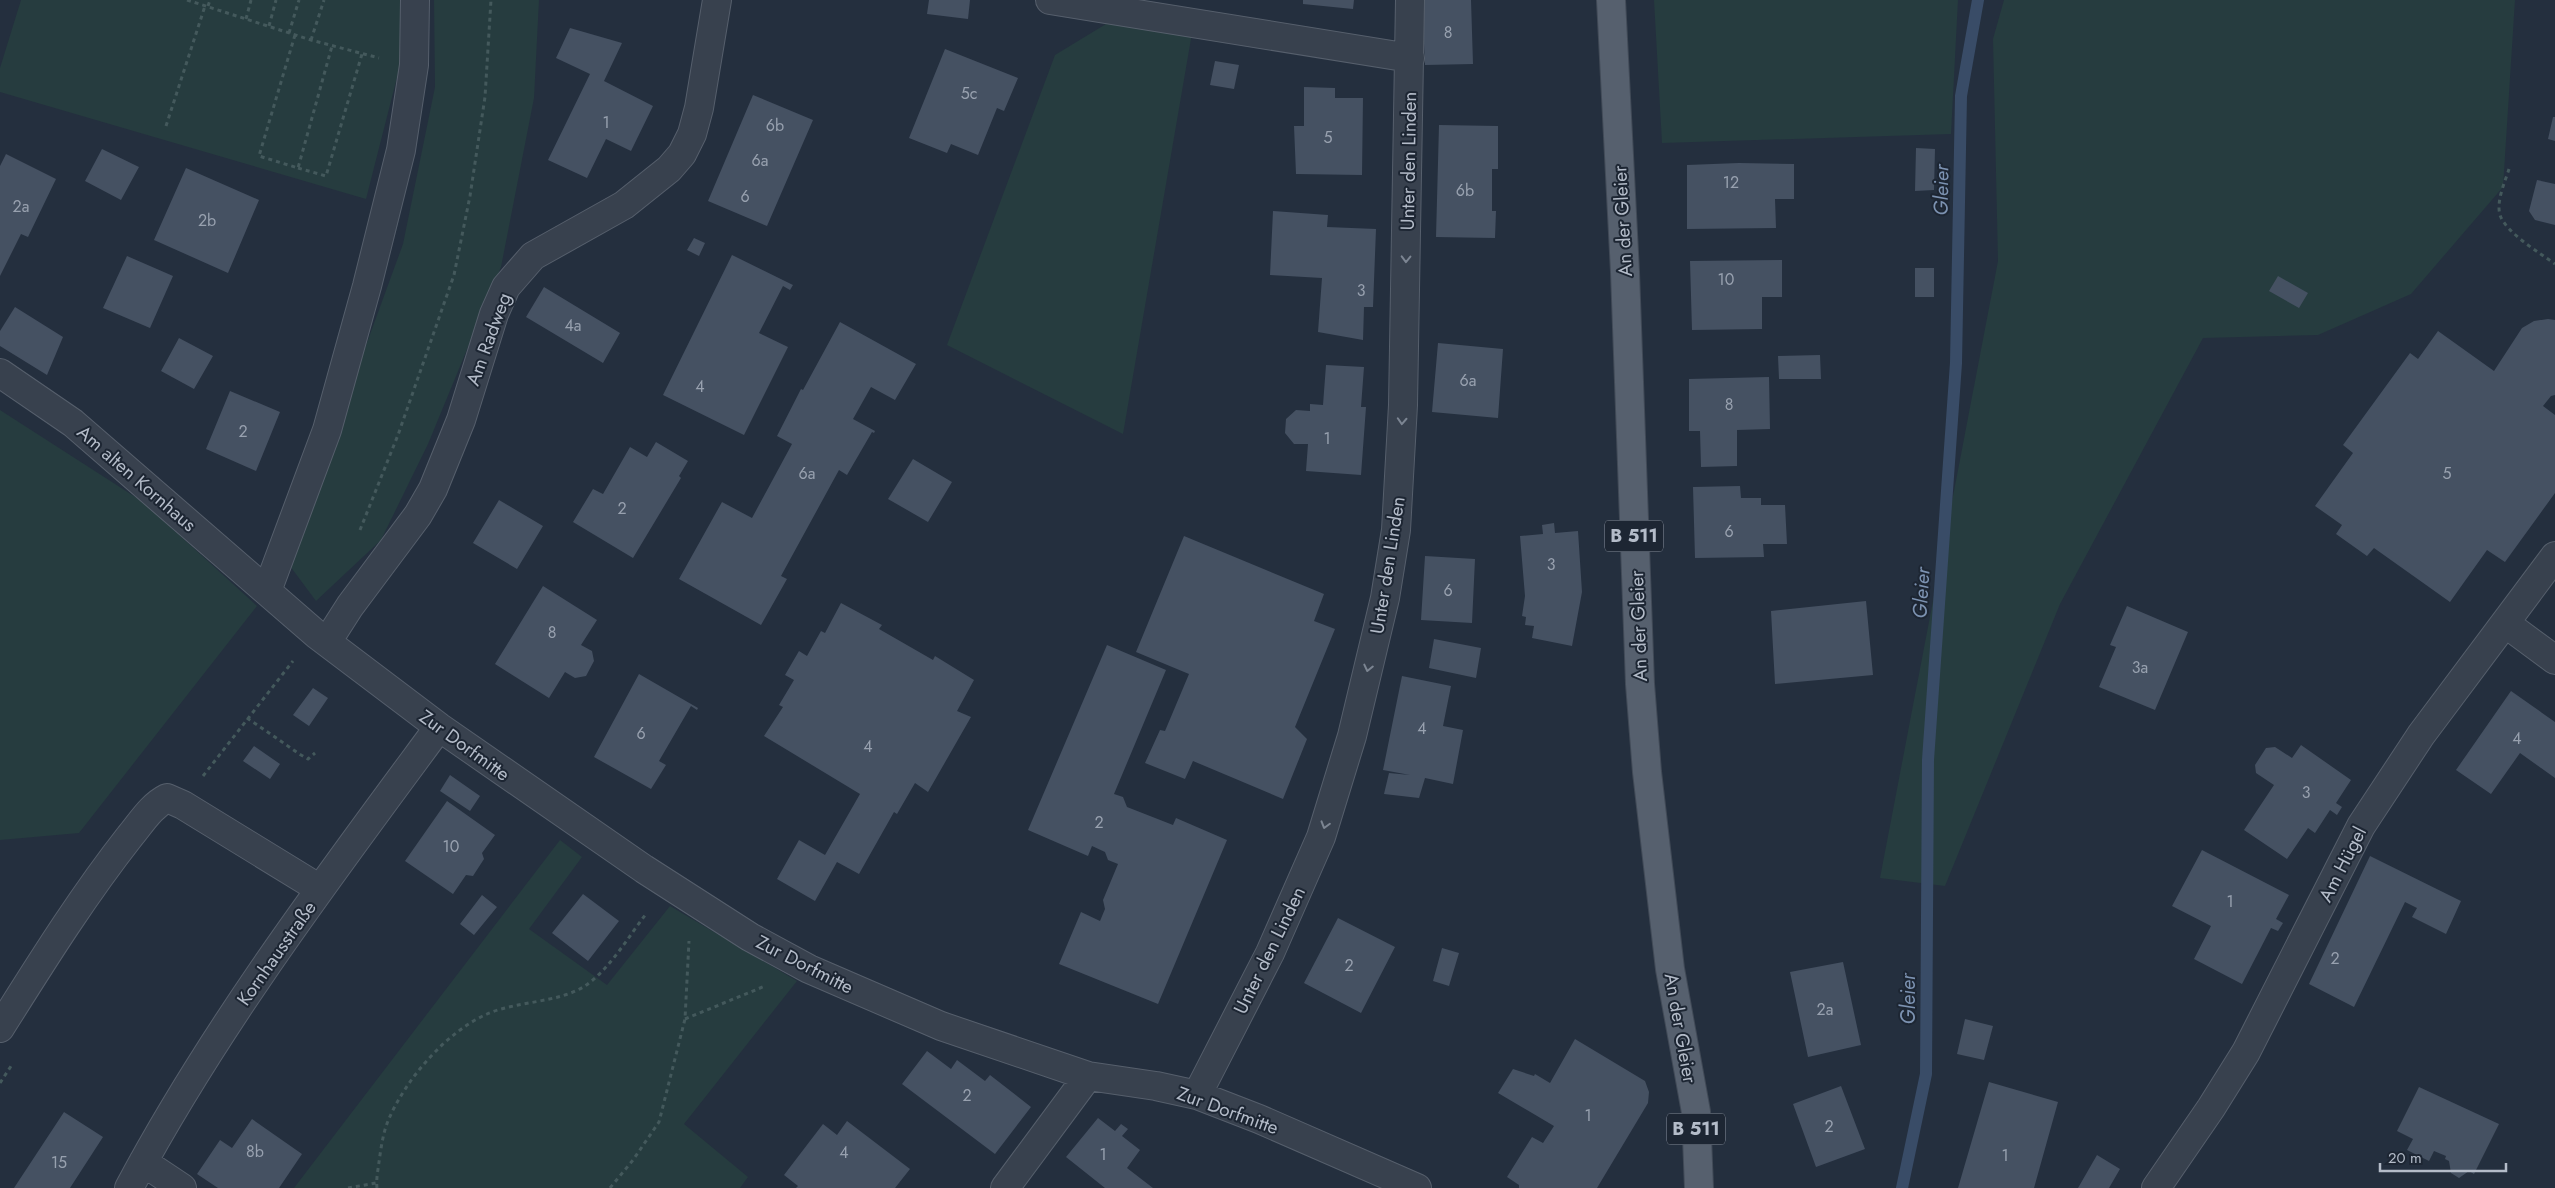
<svg xmlns="http://www.w3.org/2000/svg" width="2555" height="1188" viewBox="0 0 2555 1188" font-family="Jost,sans-serif">
<style>
.green{fill:#263c3f}
.lines{fill:none;stroke-linecap:round;stroke-linejoin:round}
.stream{stroke:#394c67;stroke-width:12}
.building{fill:#455162}
.minor-casing{stroke:#565f6c;stroke-width:30}
.major-casing{stroke:#414a57;stroke-width:30}
.path{stroke:#44595c;stroke-width:3;stroke-dasharray:4 4;stroke-linecap:butt}
.minor{stroke:#38414e;stroke-width:28}
.major{stroke:#56606e;stroke-width:28}
.oneway{stroke:#7c8592}
.labels{text-anchor:middle;stroke-width:4;stroke-linejoin:round;paint-order:stroke}
.number-label{font-size:16px;fill:#98a1af}
.shield{fill:#1d2633;stroke:#878f9c;stroke-width:1}
.shield-label{font-size:18px;font-weight:bold;fill:#b4bcc9}
.street-label{font-size:19px;fill:#b4bcc9;stroke:#1d2633}
.water-label{font-size:20px;font-style:italic;fill:#7c92b1;stroke:#1d2633}
</style>
<rect width="100%" height="100%" fill="#242f3e"/>
<!-- green -->
<path class="green" d="M21 0H402L404 50 366 199 0 92V68Z
M434 0H539L534 98 501 267 428 444 381 540 316 601 287 562 403 244 435 87Z
M1654 0H1958L1951 134 1662 143Z
M2004 0H2515L2503 187 2411 294 2318 335 2203 338 2060 604 1945 886 1880 878 1998 261 1993 39Z
M1106 24 1192 33 1123 434 947 345 1055 55Z
M0 410 143 502 257 606 79 833 0 840Z
M560 840 582 857 529 929 607 985 670 906 797 981 684 1124 748 1177 740 1188H294Z"/>
<g class="lines">
<!-- stream -->
<path class="stream" d="M1902 1188 1926 1074 1928 760 1956 363 1961 96 1978 0"/>
</g>
<!-- building -->
<path class="building" d="M929 0H970L968 19 927 14Z
M1303 0H1354L1353 9 1303 4Z
M1422 0H1471L1473 64 1425 65Z
M570 28 622 43 604 81 653 106 631 151 606 139 587 178 548 160 590 74 556 58Z
M945 49 1018 78 1004 111 997 108 978 155 951 144 947 153 909 138Z
M1215 61 1239 65 1234 89 1210 85Z
M1304 87 1335 88V98H1363L1362 175 1296 174 1294 126H1304Z
M753 95 813 120 767 226 708 201Z
M2553 117H2555V141L2548 139Z
M1439 125 1498 126V169H1492V211H1496L1495 238 1436 237Z
M1916 148 1935 149 1934 190 1915 191Z
M102 149 139 167 121 200 85 181Z
M6 154 56 179 28 237 21 234 0 276V166Z
M1739 163 1794 164V199H1775L1776 228 1687 229V165Z
M186 168 259 200 228 273 154 240Z
M2537 180 2555 184V225L2535 220 2529 211Z
M1273 211 1328 215 1327 227 1376 229 1373 307H1364L1363 340 1318 332 1322 278 1270 275Z
M694 238 705 243 699 256 687 250Z
M732 255 793 285 790 290 783 286 759 333 788 347 744 435 663 395Z
M127 256 173 276 150 328 103 308Z
M1782 260V297H1762V329L1692 330 1690 261Z
M1915 268H1934V297H1915Z
M2278 276 2308 293 2299 308 2269 291Z
M544 287 620 333 603 363 526 317Z
M15 307 63 337 47 375 0 346V331Z
M2548 319 2555 320V395L2551 396 2543 406 2555 415V493L2505 562 2487 550 2450 602 2374 548 2367 556 2336 534 2342 525 2315 506 2353 453 2343 445 2410 353 2418 359 2438 331 2494 371 2522 328 2534 321Z
M840 322 916 364 895 400 871 387 853 419 875 431 874 433 872 432 847 475 839 470 781 576 787 579 761 625 679 579 722 502 752 518 792 444 777 436 801 389 803 390Z
M179 338 213 356 194 389 161 371Z
M1438 343 1503 349 1498 418 1432 412Z
M1820 355 1821 379H1779L1778 356Z
M1326 365 1364 367 1361 407H1366L1361 475 1306 471 1308 444H1294L1285 433 1286 419 1296 410 1310 411V404L1323 405Z
M1769 377 1770 429 1737 430V466L1701 467 1700 431H1689V379Z
M230 391 280 412 256 471 206 449Z
M656 442 688 461 679 476 681 478 633 558 573 522 593 489 603 494 630 447 647 457Z
M913 459 952 482 928 522 888 499Z
M1740 486 1741 498H1761V505H1785L1787 544H1763L1764 557 1695 558 1693 487Z
M499 500 543 526 517 569 473 543Z
M1554 523 1555 533 1578 531 1582 592 1572 646 1532 638 1534 626 1525 625 1526 617 1522 616 1525 596 1520 536 1543 534 1542 525Z
M1184 536 1324 594 1314 621 1335 629 1295 727 1307 739 1283 799 1193 761 1185 779 1145 763 1160 730 1165 731 1189 674 1136 652Z
M1425 556 1475 559 1472 623 1421 620Z
M543 586 597 620 581 645 592 651 594 661 586 676 575 678 565 672 549 698 495 664Z
M1866 601 1873 675 1775 684 1771 611Z
M841 603 882 625 879 629 933 660 935 656 974 680 957 711 971 717 928 792 915 783 897 814 894 812 859 874 837 862 815 901 777 879 799 840 825 855 860 794 764 736 783 707 779 705 794 680 785 675 799 651 807 656 821 631 825 633Z
M2127 606 2188 632 2155 710 2099 687 2116 647 2110 645Z
M1434 639 1481 648 1476 678 1429 668Z
M1107 645 1166 670 1114 794 1123 797 1127 807 1173 825 1176 818 1227 840 1158 1004 1059 964 1081 912 1100 921 1105 909 1103 900 1118 864 1108 860 1105 852 1092 846 1088 856 1028 830Z
M639 674 698 708 697 710 691 706 659 761 666 765 651 789 594 757Z
M1402 676 1451 686 1443 726 1463 730 1453 784 1425 778 1419 798 1384 794 1389 773 1410 775 1383 770Z
M313 688 328 698 309 726 293 715Z
M2511 691 2555 722V778L2520 753 2491 794 2456 770Z
M2301 745 2351 780 2336 803 2342 807 2337 815 2330 810 2315 833 2308 828 2287 859 2244 830 2274 785 2256 773 2255 765 2266 748 2275 747 2292 758Z
M254 746 280 764 270 779 243 761Z
M450 775 480 796 470 811 440 791Z
M447 801 495 835 482 853 484 859 473 876 466 875 453 894 405 861Z
M2202 850 2289 895 2276 919 2283 923 2278 931 2271 928 2242 984 2194 959 2211 926 2172 906Z
M2370 856 2461 901 2446 934 2412 917 2417 908 2405 902 2354 1007 2309 984Z
M583 894 619 921 588 961 552 933Z
M482 895 497 907 474 935 460 924Z
M1338 918 1395 947 1361 1013 1304 983Z
M1442 948 1459 953 1449 986 1433 981Z
M1843 962 1861 1045 1808 1057 1790 972Z
M1965 1019 1993 1026 1984 1060 1957 1054Z
M1575 1039 1645 1081 1649 1092 1648 1103 1597 1188H1519V1185L1507 1177 1532 1137 1543 1143 1554 1126 1498 1093 1513 1069 1534 1076 1535 1074 1550 1083Z
M927 1051 951 1069 957 1060 985 1081 990 1075 1031 1107 995 1154 902 1084Z
M1989 1082 2058 1102 2034 1188H1958Z
M1841 1086 1865 1149 1816 1167 1793 1104Z
M2419 1087 2499 1124 2474 1174 2469 1171 2459 1178 2451 1173 2449 1161 2445 1159 2446 1156 2434 1151 2429 1161 2407 1150 2413 1139 2397 1131Z
M64 1112 103 1137 70 1188H14Z
M1098 1118 1115 1131 1121 1124 1128 1129 1122 1136 1140 1150 1127 1168 1153 1188H1105L1066 1157Z
M252 1119 302 1154 279 1188H218L197 1174 220 1140 232 1148Z
M847 1121 910 1169 895 1188H796L798 1186 784 1175 823 1124 837 1135Z
M2097 1155 2120 1169 2109 1188H2078Z"/>
<g class="lines">
<defs>
<path id="minor" d="M1050 0 1410 58
M0 373 73 423 316 634 439 727 644 869 750 937 809 969 941 1026 1088 1076 1156 1086 1197 1095 1259 1119 1417 1188
M267 591 327 430 367 286 401 150 414 65 415 0
M2505 623 2555 660
M327 642 350 606 418 515 433 489 461 420 494 314 506 287 533 256 624 205 669 169 682 154 692 134 699 108 717 0
M0 1028C41 963 82 897 130 836 141 823 151 806 167 798L183 805 320 889
M1197 1095 1270 953 1321 837 1352 736 1385 598 1396 530 1403 405 1410 0
M143 1162 182 1188
M129 1188C216 1025 329 876 439 727
M1005 1188 1088 1076
M2156 1188 2211 1108 2246 1052 2361 826 2421 735 2555 556"/>
<path id="major" d="M1611 0 1625 272 1640 684 1647 772 1670 969 1696 1112 1699 1188"/>
</defs>
<!-- minor casing -->
<use href="#minor" class="minor-casing"/>
<!-- major casing -->
<use href="#major" class="major-casing"/>
<!-- path -->
<path class="path" d="M187 0 311 40 379 58
M208 6 210 0
M246 19 251 0
M269 26 276 0
M289 33 299 0
M295 35 259 156 298 168 332 46
M311 40 324 0
M166 126 205 6
M298 168 326 176 362 54
M2509 169C2505 182 2496 201 2500 215 2506 233 2540 253 2555 264
M360 530 398 435 454 275 470 196 485 97 491 0
M247 718 301 755 308 759 315 753
M203 776 293 661
M685 1019 765 986
M0 1083 13 1063
M348 1188 376 1183
M377 1188C376 1179 378 1170 379 1162 381 1148 383 1133 388 1121 405 1080 446 1032 487 1014 517 1001 558 1003 585 986 610 969 628 937 646 914
M610 1188 633 1160 659 1122 685 1019 689 941"/>
<!-- minor -->
<use href="#minor" class="minor"/>
<!-- major -->
<use href="#major" class="major"/>
</g>
<!-- one-way arrows -->
<defs><path id="oneway-chevron" d="M-2-3.5L2.5 0L-2 3.5" fill="none" stroke-width="1.6" stroke-linecap="round" stroke-linejoin="round" transform="scale(1.25)"/></defs>
<g class="oneway">
<use href="#oneway-chevron" transform="translate(1406 259) rotate(91)"/>
<use href="#oneway-chevron" transform="translate(1402 421) rotate(93)"/>
<use href="#oneway-chevron" transform="translate(1368 668) rotate(103)"/>
<use href="#oneway-chevron" transform="translate(1325 825) rotate(106)"/>
</g>
<g class="labels">
<!-- number labels -->
<g class="number-label">
<text x="1448" y="38">8</text>
<text x="969" y="99">5c</text>
<text x="606" y="128">1</text>
<text x="775" y="131">6b</text>
<text x="1328" y="143">5</text>
<text x="760" y="166">6a</text>
<text x="1731" y="188">12</text>
<text x="1465" y="196">6b</text>
<text x="745" y="202">6</text>
<text x="21" y="212">2a</text>
<text x="207" y="226">2b</text>
<text x="1726" y="285">10</text>
<text x="1361" y="296">3</text>
<text x="573" y="331">4a</text>
<text x="1468" y="386">6a</text>
<text x="700" y="392">4</text>
<text x="1729" y="410">8</text>
<text x="243" y="437">2</text>
<text x="1327" y="444">1</text>
<text x="807" y="479">6a</text>
<text x="2447" y="479">5</text>
<text x="622" y="514">2</text>
<text x="1729" y="537">6</text>
<text x="1551" y="570">3</text>
<text x="1448" y="596">6</text>
<text x="552" y="638">8</text>
<text x="2140" y="673">3a</text>
<text x="1422" y="734">4</text>
<text x="641" y="739">6</text>
<text x="2517" y="744">4</text>
<text x="868" y="752">4</text>
<text x="2306" y="798">3</text>
<text x="1099" y="828">2</text>
<text x="451" y="852">10</text>
<text x="2230" y="907">1</text>
<text x="2335" y="964">2</text>
<text x="1349" y="971">2</text>
<text x="1825" y="1015">2a</text>
<text x="967" y="1101">2</text>
<text x="1588" y="1121">1</text>
<text x="1829" y="1132">2</text>
<text x="255" y="1157">8b</text>
<text x="844" y="1158">4</text>
<text x="1103" y="1160">1</text>
<text x="2005" y="1161">1</text>
<text x="59" y="1168">15</text>
</g>
<!-- shield labels -->
<g class="shield">
<rect x="1605" y="520.5" width="58" height="31" rx="4"/>
<rect x="1667" y="1113.5" width="58" height="31" rx="4"/>
</g>
<g class="shield-label">
<text x="1634" y="542">B 511</text>
<text x="1696" y="1135">B 511</text>
</g>
<!-- street labels -->
<g class="street-label">
<text transform="translate(1408 161) rotate(-89)" y="7">Unter den Linden</text>
<text transform="translate(1622 221) rotate(-93)" y="7">An der Gleier</text>
<text transform="translate(488 339) rotate(-70)" y="7">Am Radweg</text>
<text transform="translate(137 478) rotate(41)" y="7">Am alten Kornhaus</text>
<text transform="translate(1387 565) rotate(-81)" y="7">Unter den Linden</text>
<text transform="translate(1638 626) rotate(-92)" y="7">An der Gleier</text>
<text transform="translate(465 745) rotate(36)" y="7">Zur Dorfmitte</text>
<text transform="translate(2342 864) rotate(-63)" y="7">Am Hügel</text>
<text transform="translate(1269 950) rotate(-64)" y="7">Unter den Linden</text>
<text transform="translate(276 953) rotate(-55)" y="7">Kornhausstraße</text>
<text transform="translate(805 964) rotate(27)" y="7">Zur Dorfmitte</text>
<text transform="translate(1681 1028) rotate(80)" y="7">An der Gleier</text>
<text transform="translate(1228 1110) rotate(20)" y="7">Zur Dorfmitte</text>
</g>
<!-- water labels -->
<g class="water-label">
<text transform="translate(1941 190) rotate(-89)" y="7">Gleier</text>
<text transform="translate(1921 593) rotate(-86)" y="7">Gleier</text>
<text transform="translate(1908 999) rotate(-90)" y="7">Gleier</text>
</g>
</g>
<!-- scale -->
<path d="M2380 1163v8h126v-8" fill="none" stroke="#b4bcc9" stroke-width="2.5"/>
<text x="2388" y="1163" font-size="15" fill="#b4bcc9" stroke="#1d2633" stroke-width="4" paint-order="stroke">20 m</text>
</svg>
